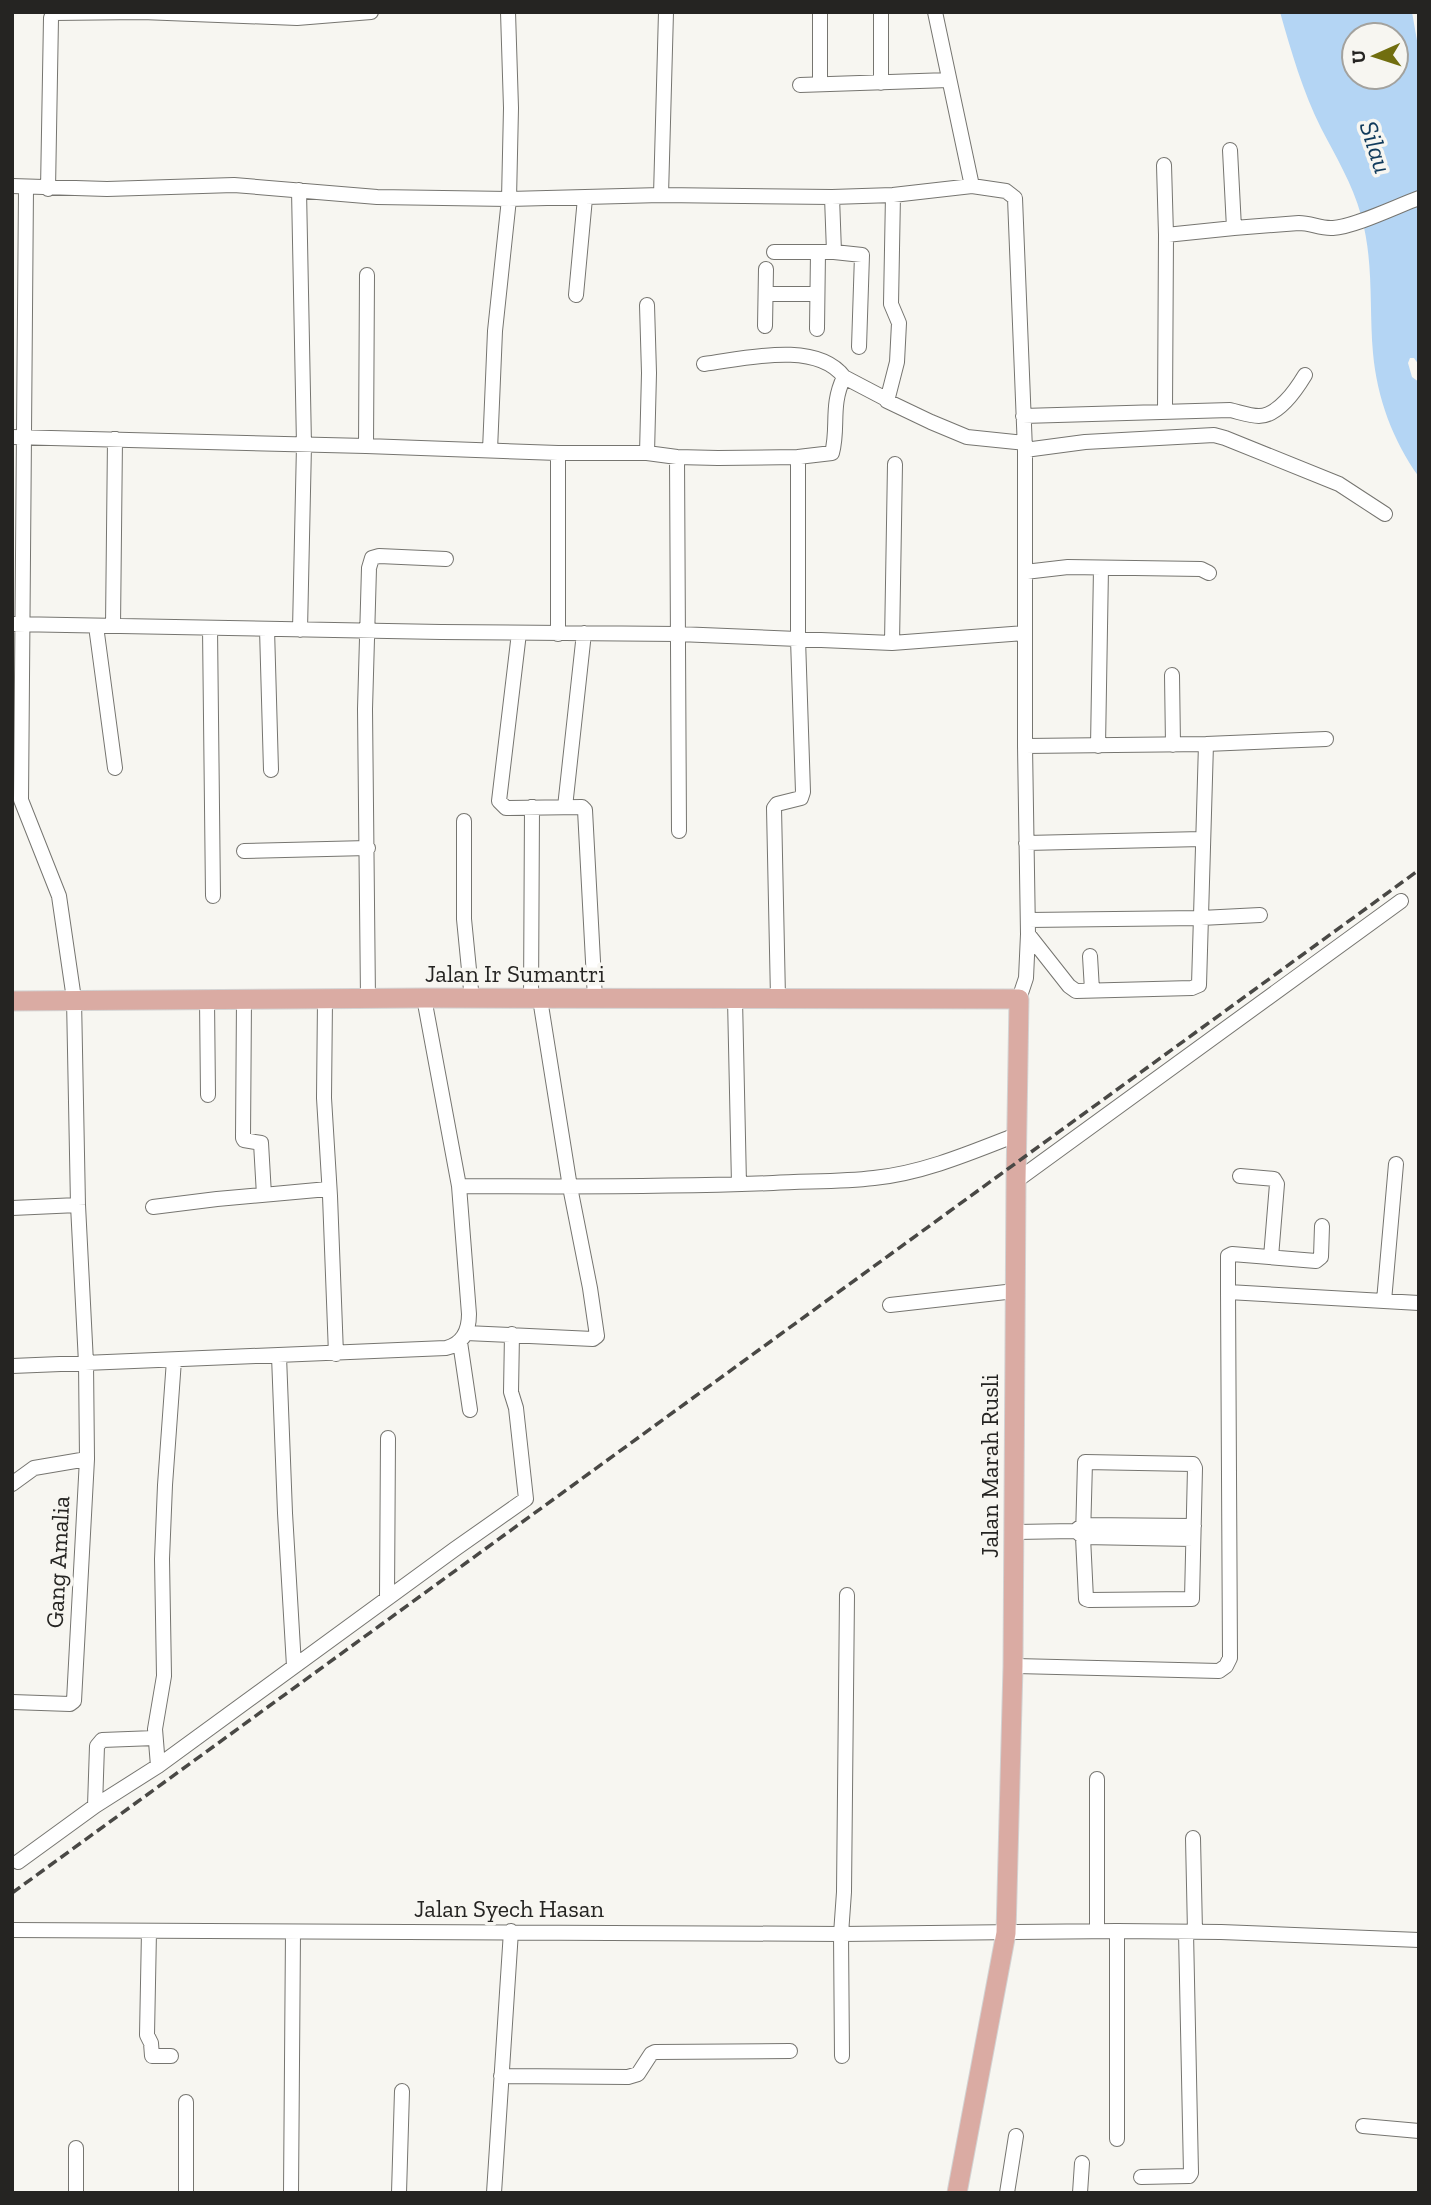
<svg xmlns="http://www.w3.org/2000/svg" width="1431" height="2205" viewBox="0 0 1431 2205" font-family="'Zilla Slab',serif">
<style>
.water{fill:#b4d5f4;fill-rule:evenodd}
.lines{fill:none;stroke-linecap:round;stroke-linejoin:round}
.minor-casing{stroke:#767570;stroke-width:16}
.major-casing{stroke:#d3d3d3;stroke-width:21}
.minor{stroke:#fff;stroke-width:14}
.major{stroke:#daaba3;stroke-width:19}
.rail{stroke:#494845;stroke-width:3.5;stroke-dasharray:10 5;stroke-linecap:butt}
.labels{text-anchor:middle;stroke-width:7;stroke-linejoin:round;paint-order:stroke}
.street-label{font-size:24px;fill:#252422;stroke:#f7f6f1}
.water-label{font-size:26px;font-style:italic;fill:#113b5c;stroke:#f7f6f1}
</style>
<rect width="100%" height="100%" fill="#f7f6f1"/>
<!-- water -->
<path class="water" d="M1280 12H1412L1419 52V365L1414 358H1410L1408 363 1412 377 1419 382V477C1393 441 1377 398 1373 353 1369 306 1374 262 1361 215 1352 183 1336 157 1321 128 1303 92 1291 51 1280 12ZM1354 35H1396V77H1354Z"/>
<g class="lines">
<defs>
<path id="minor" d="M820 12V84
M881 12V83
M935 12 972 186
M800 85 949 80
M1164 165 1166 235 1165 410
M12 186 107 189 234 185 377 197 509 199 661 195 832 197 893 195 972 186 1006 191 1015 198 1025 450V746L1028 934 1026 978 1019 999
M48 189 51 18 53 13 142 12 297 18 371 12
M299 190 304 445 300 630
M661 195 666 12
M893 195 891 304 899 323 897 362 887 401 931 422 967 437 1025 443
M832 197 834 252
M1234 228 1299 223C1311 223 1321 229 1333 228 1354 227 1397 206 1419 198
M1166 235 1234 228 1230 150
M774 252H834L862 255 859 347
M766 294H817
M576 295 585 198
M647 305 649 373 647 453
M765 326 766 269
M817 329 818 252
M704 364C744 359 816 340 844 377 830 406 839 427 832 453L798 457
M844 377 886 399
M1023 416 1230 410C1239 412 1250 416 1259 416 1278 416 1296 390 1305 375
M12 437 366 446 558 453H647L677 457 718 458 798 457V639L803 792 801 798 777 804 774 808 778 998
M366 446 367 275
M490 450 495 331 509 199 511 108 508 12
M1025 450 1085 442 1214 435 1225 438 1339 484 1385 514
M558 453V634
M677 457 679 831
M1025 572 1068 567 1201 569 1209 573
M12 624 441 632 678 634 892 643 1025 633
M96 626 115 768
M113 626 115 439
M210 628 213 896
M267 629 271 770
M519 633 499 801 506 808 582 807 585 810 595 999
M892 643 895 464
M1172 675 1173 745
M1025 746 1206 744 1326 739
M1098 746 1101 568
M565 807 584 633
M464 821V919L472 1000
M1026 843 1202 839
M244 851 368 848
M1028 920 1201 918 1260 915
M1028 934 1069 986 1076 991 1192 988 1199 985 1206 744
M1090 956 1092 990
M368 999 365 709 369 568 372 558 379 556 446 559
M735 999 739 1184
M207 1000 208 1095
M244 1000 243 1138 244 1140 261 1143 264 1195
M325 1000 324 1098 330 1196 336 1354
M531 1000 532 807
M1240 1176 1274 1179 1277 1184 1271 1257
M1016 1181 1401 901
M459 1186C564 1187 669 1187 773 1183 807 1181 841 1182 874 1178 923 1173 970 1153 1016 1135
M153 1207 217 1199 328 1189
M12 1208 78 1205
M1228 1292V1256L1232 1254 1316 1261 1321 1257 1322 1226
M1384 1301 1396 1164
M890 1305 1015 1291
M466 1333 593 1339 597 1336 590 1288 570 1187 540 999
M460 1342 470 1410
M279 1356 285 1513 294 1666
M12 1366 446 1348C463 1344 469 1331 469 1314L459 1186 424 998
M1085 1462 1193 1464 1195 1468 1192 1599 1089 1600 1086 1599 1083 1537Z
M12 1484 34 1468 87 1459
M1076 1531 1083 1537 1193 1539
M1015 1532 1075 1531 1083 1525 1194 1526
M387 1598 388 1438
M1013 1666 1219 1671 1226 1666 1230 1658 1228 1292 1419 1303
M12 1702 70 1704 74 1701 87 1459 86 1363 78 1205 74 999 59 896 21 800 26 188
M158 1766 155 1729 164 1676 162 1559 165 1485 174 1360
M95 1806 97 1746 102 1740 155 1738
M1193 1838 1195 1932
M18 1862 95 1806 158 1766 455 1549 526 1499 516 1408 511 1392 512 1334
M12 1930 841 1934 1117 1931 1221 1932 1419 1940
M149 1931 147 2035 151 2043 152 2056H171
M1097 1931V1779
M1117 1931V2139
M842 2056 841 1934 844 1892 847 1595
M501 2076 628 2077 638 2074 651 2054 655 2052 790 2051
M1363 2126 1419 2131
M76 2148V2193
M1141 2177 1189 2176 1191 2173 1186 1932
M186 2193V2102
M291 2193 293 1932
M399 2193 402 2091
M494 2193 511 1931
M1007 2193 1016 2136
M1080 2193 1082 2163"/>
<path id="major" d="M12 1001 424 998 1019 999 1016 1181 1013 1666 1006 1933 957 2193"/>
</defs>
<!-- minor casing -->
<use href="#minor" class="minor-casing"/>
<!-- major casing -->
<use href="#major" class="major-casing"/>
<!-- minor -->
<use href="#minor" class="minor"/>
<!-- major -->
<use href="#major" class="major"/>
<!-- rail -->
<path class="rail" d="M12 1893 1419 870"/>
</g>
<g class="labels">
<!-- street labels -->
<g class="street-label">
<text x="515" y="982">Jalan Ir Sumantri</text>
<text transform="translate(990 1466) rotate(-90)" y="8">Jalan Marah Rusli</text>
<text transform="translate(58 1562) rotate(-87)" y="8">Gang Amalia</text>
<text x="509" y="1917">Jalan Syech Hasan</text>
</g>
<!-- water labels -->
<g class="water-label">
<text transform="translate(1376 147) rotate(72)" y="9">Silau</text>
</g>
</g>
<!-- border -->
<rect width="1431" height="2205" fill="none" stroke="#252422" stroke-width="28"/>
<!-- north arrow -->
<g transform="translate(1375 56) rotate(267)"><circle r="33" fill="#f7f6f1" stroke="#a3a29e" stroke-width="2"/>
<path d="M0-5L12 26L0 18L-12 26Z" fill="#716e0f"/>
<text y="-10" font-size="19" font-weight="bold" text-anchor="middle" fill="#252422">U</text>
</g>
</svg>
